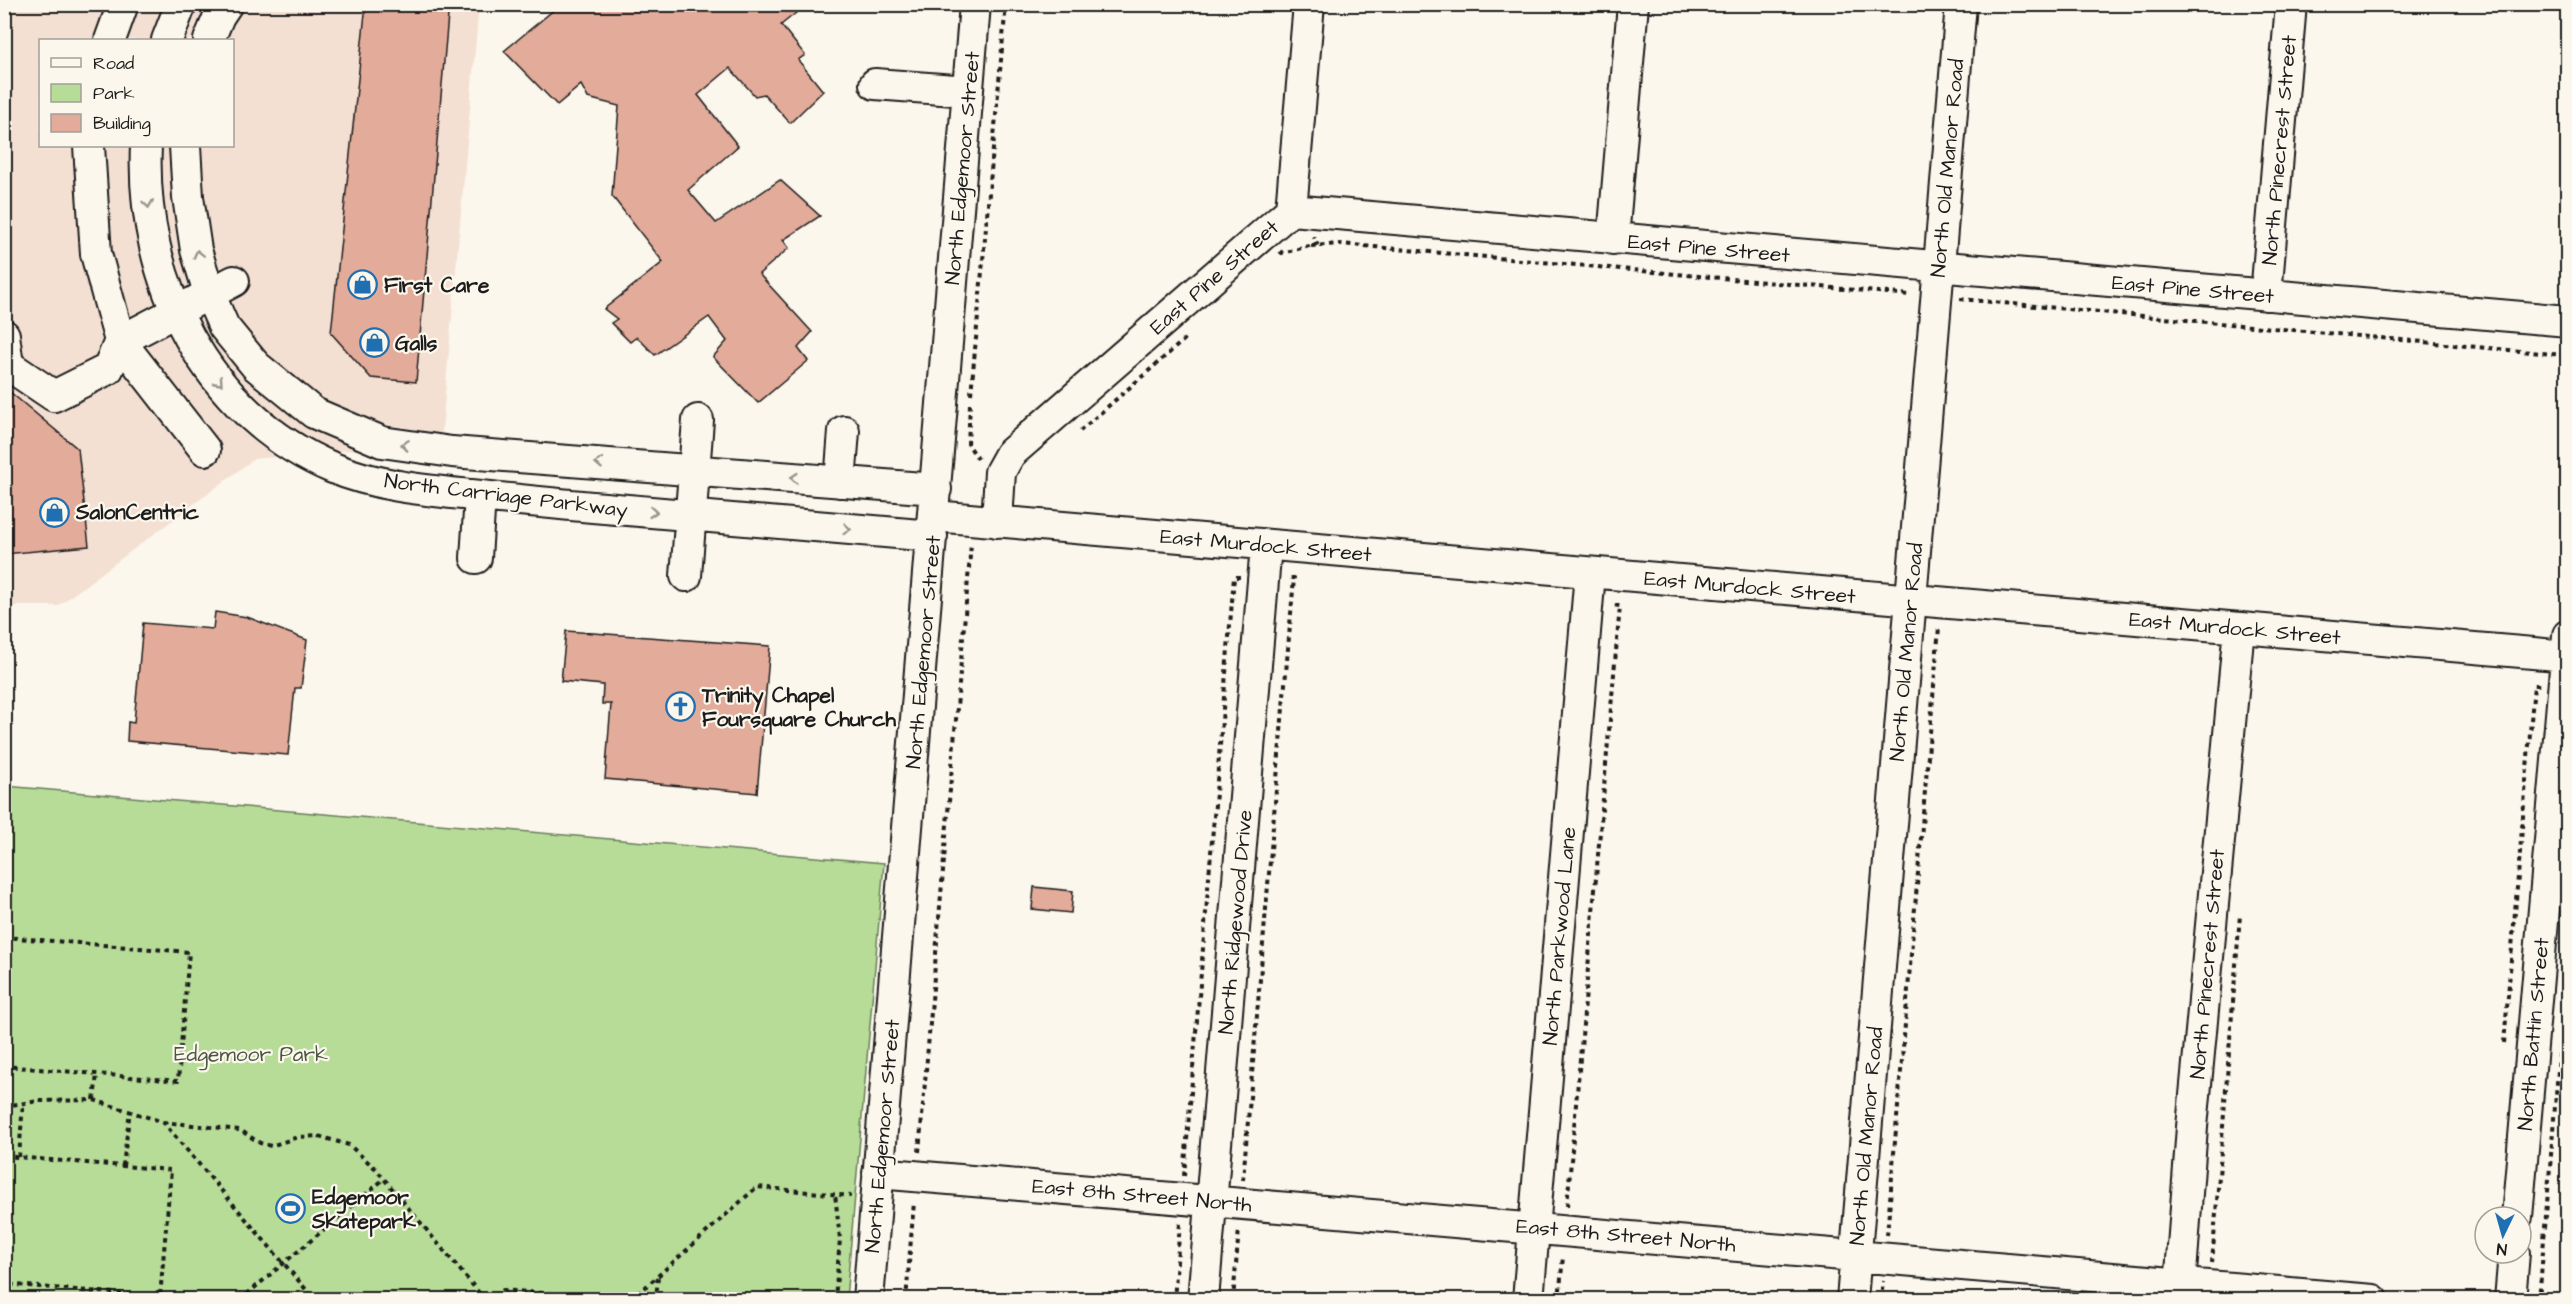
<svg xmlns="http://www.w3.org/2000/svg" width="2572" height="1304" viewBox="0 0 2572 1304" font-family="'Architects Daughter',sans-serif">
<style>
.built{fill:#f4e0d3;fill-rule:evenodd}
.green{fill:#b7dc98;stroke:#6a7c5a;stroke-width:1.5}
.building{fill:#e2ab9a;stroke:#1c1c1c;stroke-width:1.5}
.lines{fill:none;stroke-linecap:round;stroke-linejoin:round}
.minor-casing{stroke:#1c1c1c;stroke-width:34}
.path{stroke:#1c1c1c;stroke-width:4;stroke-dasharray:4.5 4.5;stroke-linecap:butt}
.minor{stroke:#fbf7ec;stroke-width:30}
.oneway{stroke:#97948e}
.labels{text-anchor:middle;stroke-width:4.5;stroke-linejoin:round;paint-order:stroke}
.street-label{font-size:21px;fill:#1c1c1c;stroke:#fbf7ec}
.poi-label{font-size:21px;font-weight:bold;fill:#1c1c1c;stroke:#fbf7ec;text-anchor:start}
.park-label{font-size:21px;fill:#4a5641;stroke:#fbf7ec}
</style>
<rect width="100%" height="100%" fill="#fbf7ec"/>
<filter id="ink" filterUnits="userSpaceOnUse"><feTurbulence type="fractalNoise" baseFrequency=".0167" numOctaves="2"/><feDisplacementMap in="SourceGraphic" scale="12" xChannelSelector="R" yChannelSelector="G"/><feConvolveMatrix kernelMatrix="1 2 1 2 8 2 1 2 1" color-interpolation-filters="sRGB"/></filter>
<g filter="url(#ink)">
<!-- built -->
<path class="built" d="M4 5H479L441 442 254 459 58 606H5ZM40 40H232V146H40Z"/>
<!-- green -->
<path class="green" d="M5 786 884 863 846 1299H5Z"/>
<!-- building -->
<path class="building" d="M366 4H449L416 382 371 378 331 333Z
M561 4H807L781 25 805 55 798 60 823 91 790 123 764 94 755 96 730 68 698 95 738 146 688 190 716 223 780 180 820 216 783 240 789 248 759 274 812 332 798 348 808 361 758 403 713 357 727 341 709 317 655 355 637 337 630 342 611 323 617 319 604 309 663 262 612 196 619 106 588 98 581 85 557 105 504 51Z
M4 387 78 449 89 546 4 554Z
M215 612 247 617 307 640 301 688H295L288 755 127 741 128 722 134 723 143 623 213 629Z
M566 631 770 646 757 793 605 779 611 704H602L603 685 561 681Z
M1034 887 1073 891 1071 913 1032 909Z"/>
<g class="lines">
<defs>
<path id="minor" d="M110 40 123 4
M167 40 181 4
M209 40 219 16 227 4
M875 84 968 91
M89 146 96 254 120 341 205 450
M146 146C140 280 205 414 333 468 377 486 425 490 471 495 519 500 568 505 616 509 722 518 827 527 932 536
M185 146 188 197 196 250 209 293 224 327 256 366 314 413 382 442 452 452 936 489
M1291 210 1309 4
M1613 239 1633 4
M2266 295 2291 4
M4 335 8 365 54 396 108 369 120 341 234 281
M840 482 844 431
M934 516 2568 656
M997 522 1000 472 1010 454 1291 210 2568 321
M476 558 480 496
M686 576 698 420
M878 1173 2373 1300
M2517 1217 2568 635
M868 1300 975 4
M1203 1300 1266 545
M1528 1300 1590 573
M1852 1300 1961 4
M2179 1300 2192 1127 2239 628
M2510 1300 2514 1253"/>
</defs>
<!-- minor casing -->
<use href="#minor" class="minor-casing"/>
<!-- path -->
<path class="path" d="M1311 246 1341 244 1911 295
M1280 251 1282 253 1317 244 1314 237
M1960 299 2563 355V346
M971 394 1006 4
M970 404 968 444 978 459
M1080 431 1185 339
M4 937 189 952 178 1081 4 1066
M2564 1000 2568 964
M2504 1043 2534 685H2540
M94 1100 97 1074
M4 1106 39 1101 94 1100 163 1122 315 1300
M163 1122 240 1130 260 1143 271 1146 298 1137 318 1136 349 1145 375 1168 485 1300
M919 1152 971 544
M4 1156 171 1170 160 1297 4 1284
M19 1157 23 1103
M123 1166 130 1110
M1184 1176 1234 577H1240
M1243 1180 1294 578H1287
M1567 1206 1620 606 1612 605
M1887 1235 1939 627
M2212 1263 2240 915
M240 1300 384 1179
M503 1300V1290L629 1300
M631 1300 757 1187 851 1196
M656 1300 658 1276
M835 1300 840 1239 835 1194
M906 1300 914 1202
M1174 1300 1180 1223
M1233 1300 1239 1229
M1559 1300 1563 1256
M1881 1300 1883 1281
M2539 1300 2560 1046"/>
<!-- minor -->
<use href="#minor" class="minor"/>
</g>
<!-- one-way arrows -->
<defs><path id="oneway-chevron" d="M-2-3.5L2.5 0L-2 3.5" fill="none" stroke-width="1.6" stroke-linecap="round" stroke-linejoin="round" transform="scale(1.5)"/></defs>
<g class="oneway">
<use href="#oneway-chevron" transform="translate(148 204) rotate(82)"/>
<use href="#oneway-chevron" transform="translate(198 254) rotate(-104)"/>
<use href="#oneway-chevron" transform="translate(219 382) rotate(48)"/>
<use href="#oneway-chevron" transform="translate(405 445) rotate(-172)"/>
<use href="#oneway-chevron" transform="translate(599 463) rotate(-176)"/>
<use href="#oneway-chevron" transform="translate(794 478) rotate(-175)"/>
<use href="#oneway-chevron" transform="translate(653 512) rotate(5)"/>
<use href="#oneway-chevron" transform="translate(847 529) rotate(5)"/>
</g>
</g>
<!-- icons -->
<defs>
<symbol id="shop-ring" viewBox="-11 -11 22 22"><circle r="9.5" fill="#fbf7ec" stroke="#1f6fb2" stroke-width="1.5"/><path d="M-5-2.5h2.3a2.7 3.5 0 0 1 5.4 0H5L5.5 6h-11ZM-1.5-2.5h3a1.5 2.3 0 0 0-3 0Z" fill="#1f6fb2"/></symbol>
<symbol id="church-ring" viewBox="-11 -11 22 22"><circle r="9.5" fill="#fbf7ec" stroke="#1f6fb2" stroke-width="1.5"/><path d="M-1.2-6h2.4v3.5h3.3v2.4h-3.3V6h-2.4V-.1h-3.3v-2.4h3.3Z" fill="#1f6fb2"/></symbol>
<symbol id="stadium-ring" viewBox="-11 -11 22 22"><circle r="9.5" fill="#fbf7ec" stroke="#1f6fb2" stroke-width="1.5"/><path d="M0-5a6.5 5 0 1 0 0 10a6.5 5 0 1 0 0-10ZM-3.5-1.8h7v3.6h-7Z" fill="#1f6fb2"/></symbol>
</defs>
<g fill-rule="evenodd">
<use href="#shop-ring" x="346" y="268" width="33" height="33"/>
<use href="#shop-ring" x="358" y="326" width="33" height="33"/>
<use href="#shop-ring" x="38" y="496" width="33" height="33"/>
<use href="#church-ring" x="664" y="690" width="33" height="33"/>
<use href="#stadium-ring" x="274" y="1192" width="33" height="33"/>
</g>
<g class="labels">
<!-- street labels -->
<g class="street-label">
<text transform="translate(2279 150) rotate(-85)" y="7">North Pinecrest Street</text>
<text transform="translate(962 168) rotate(-85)" y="7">North Edgemoor Street</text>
<text transform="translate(1947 168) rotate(-85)" y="7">North Old Manor Road</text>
<text transform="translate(1709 248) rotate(5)" y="7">East Pine Street</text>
<text transform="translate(1214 277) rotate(-41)" y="7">East Pine Street</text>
<text transform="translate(2193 289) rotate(5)" y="7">East Pine Street</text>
<text transform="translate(506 495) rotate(7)" y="7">North Carriage Parkway</text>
<text transform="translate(1266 545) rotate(5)" y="7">East Murdock Street</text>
<text transform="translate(1750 587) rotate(5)" y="7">East Murdock Street</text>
<text transform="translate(2235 628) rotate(5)" y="7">East Murdock Street</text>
<text transform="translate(923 652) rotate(-85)" y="7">North Edgemoor Street</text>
<text transform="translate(1906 652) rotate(-85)" y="7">North Old Manor Road</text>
<text transform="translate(1235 922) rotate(-85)" y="7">North Ridgewood Drive</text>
<text transform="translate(1559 936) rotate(-85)" y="7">North Parkwood Lane</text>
<text transform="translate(2207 964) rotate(-85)" y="7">North Pinecrest Street</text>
<text transform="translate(2533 1034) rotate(-85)" y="7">North Battin Street</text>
<text transform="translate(882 1136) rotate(-85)" y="7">North Edgemoor Street</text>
<text transform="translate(1866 1136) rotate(-85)" y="7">North Old Manor Road</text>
<text transform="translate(1142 1195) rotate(5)" y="7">East 8th Street North</text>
<text transform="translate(1626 1235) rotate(5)" y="7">East 8th Street North</text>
</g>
<!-- poi labels -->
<g class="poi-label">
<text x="384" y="292">First Care</text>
<text x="395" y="350">Galls</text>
<text x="76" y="519">SalonCentric</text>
<text x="702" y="702">Trinity Chapel<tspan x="702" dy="24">Foursquare Church</tspan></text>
<text x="312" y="1204">Edgemoor<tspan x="312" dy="24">Skatepark</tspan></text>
</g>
<!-- park labels -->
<g class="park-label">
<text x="251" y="1061">Edgemoor Park</text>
</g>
</g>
<!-- margin -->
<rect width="2572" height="1304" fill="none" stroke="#fbf7ec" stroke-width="24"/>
<rect x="12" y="12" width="2548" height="1280" fill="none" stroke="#1c1c1c" stroke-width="2" filter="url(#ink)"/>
<!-- legend -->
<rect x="39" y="39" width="195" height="108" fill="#fbf7ec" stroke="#a29f99" stroke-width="1.5"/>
<rect x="51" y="58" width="30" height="9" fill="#fbf7ec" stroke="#a29f99" stroke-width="1.5"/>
<text x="93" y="69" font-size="18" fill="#1c1c1c">Road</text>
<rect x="51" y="84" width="30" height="18" fill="#b7dc98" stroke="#a29f99" stroke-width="1.5"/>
<text x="93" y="99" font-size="18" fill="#1c1c1c">Park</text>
<rect x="51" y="114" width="30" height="18" fill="#e2ab9a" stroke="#a29f99" stroke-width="1.5"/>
<text x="93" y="129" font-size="18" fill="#1c1c1c">Building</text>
<!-- north arrow -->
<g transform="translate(2503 1235) rotate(185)"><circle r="28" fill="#fbf7ec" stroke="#a29f99" stroke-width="1.5"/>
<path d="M0-4.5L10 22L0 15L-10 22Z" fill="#1f6fb2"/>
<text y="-9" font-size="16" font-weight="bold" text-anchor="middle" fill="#1c1c1c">N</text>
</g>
</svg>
